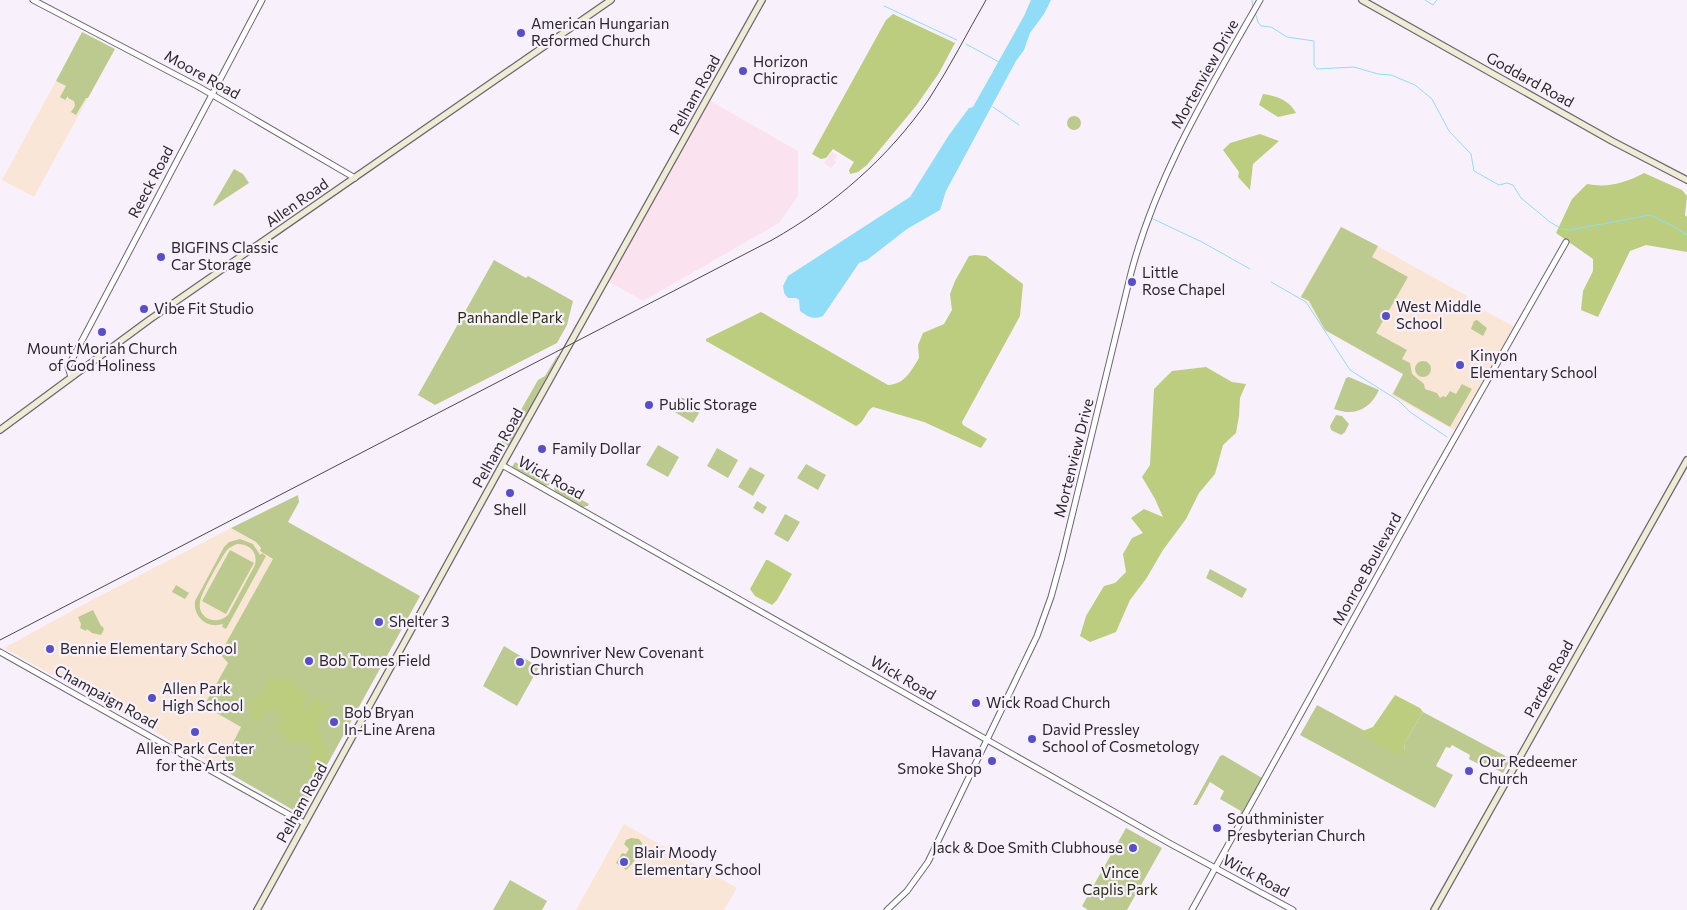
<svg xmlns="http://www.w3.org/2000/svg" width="1687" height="910" viewBox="0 0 1687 910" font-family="Commissioner,sans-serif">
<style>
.industrial{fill:#fae2ee}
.education{fill:#fae6d7}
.green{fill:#bcca8f;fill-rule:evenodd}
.forest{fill:#bccd7f}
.water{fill:#91dcf7}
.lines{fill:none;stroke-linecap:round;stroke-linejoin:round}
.stream{stroke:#91dcf7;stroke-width:1}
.tertiary-casing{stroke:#6b666f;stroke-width:7}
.secondary-casing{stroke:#6b666f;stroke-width:8}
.tertiary{stroke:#fff;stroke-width:5}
.secondary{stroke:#eeecd5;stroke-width:5.5}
.rail{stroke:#4b484e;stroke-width:1}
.poi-dot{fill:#574fc7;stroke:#f8f1fc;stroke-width:2}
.labels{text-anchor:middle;stroke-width:4.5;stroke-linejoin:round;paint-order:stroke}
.poi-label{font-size:15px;fill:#2a272c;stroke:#f8f1fc;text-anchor:start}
.street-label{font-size:15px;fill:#2a272c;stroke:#f8f1fc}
.park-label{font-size:15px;fill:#272d0b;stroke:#f8f1fc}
</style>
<rect width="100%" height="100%" fill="#f8f1fc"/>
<!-- industrial -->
<path class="industrial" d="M707 99 798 151V196L779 223 643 301 610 282 616 261Z
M832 152 837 156 834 160 836 162 831 168 824 163Z"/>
<!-- education -->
<path class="education" d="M56 81 88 98 34 197 2 180Z
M1341 226 1467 296 1465 300 1515 327 1456 431 1391 395 1403 374 1324 330 1308 302 1300 297Z
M231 528 256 542 261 549 260 551 274 558 221 654 228 663 205 704 206 707 241 727 220 768 4 648 90 601Z
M624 824 737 888 724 910H576Z"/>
<!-- green -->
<path class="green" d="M82 32 115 49 88 98H86L76 115 71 112 75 106 74 101 68 98V96L65 100 60 97 66 86 56 81Z
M1067 123a7 7 0 1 1 14 0a7 7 0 1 1-14 0Z
M234 169 243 174 249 183 214 206 213 205Z
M1341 227 1378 246 1372 257 1408 277 1376 333 1407 350 1402 359 1410 363 1412 374 1424 384 1425 389 1437 393 1440 398 1443 396 1446 397 1450 391 1456 394 1462 384 1472 389 1450 427 1393 394 1403 374 1325 330 1309 301 1301 297Z
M494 260 526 278 528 276 573 301 567 325 557 343 435 405 418 395Z
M1477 320 1487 328 1483 336 1471 329 1474 321Z
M557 356H558L521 423 514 422 538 380 545 376Z
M1415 369a8 8 0 1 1 16 0a8 8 0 1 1-16 0Z
M1349 377 1379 390C1370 409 1355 417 1334 409L1346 378Z
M681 397 702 408 693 423 673 411Z
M1336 415 1342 416 1349 424 1345 432 1341 435 1331 430 1330 426Z
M513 423 518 428 508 446 501 443Z
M658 445 679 457 668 477 646 465Z
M717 448 738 460 728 478 707 466Z
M515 462 551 482 550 485 544 486 512 467Z
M806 464 826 475 818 490 797 478Z
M750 467 765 475 753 496 738 487Z
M555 485 589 504 588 506 582 507 556 492 554 489Z
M298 495 299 502 288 522 420 596 300 814 220 768 241 727 206 707 205 704 228 663 220 654 273 559 260 551 261 548 256 542 231 528Z
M757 501 767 507 763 514 753 508Z
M785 514 800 522 788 542 774 534Z
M240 539 253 544 260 555 262 553 266 556 226 629 222 627 223 624C207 629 193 617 195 601L224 547 229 542ZM237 544C250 544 258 552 255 565L228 615C217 626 197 619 200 602 201 593 221 558 227 550 230 547 233 546 237 544Z
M230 550 254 563 226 614 202 601Z
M1210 569 1247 589 1242 598 1206 578Z
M176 585 189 593 185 599 172 592Z
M93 610 101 626H102L104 629 101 635 92 633 87 629 86 631 80 628 81 624 78 617Z
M504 646 539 667 517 706 483 686Z
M1317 705 1365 731 1361 732 1404 752 1405 742 1423 712 1511 759 1503 773 1490 766 1484 767 1469 759 1470 755 1452 745 1450 748 1446 747 1436 766 1453 775 1435 808 1300 735Z
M1223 755 1262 778 1242 815 1240 814 1241 811 1220 799 1224 791 1210 782 1197 805H1193L1220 756Z
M1126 828 1162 848 1127 910H1088L1082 906Z
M631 838 639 839 642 843C641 853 633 864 626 870L616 863 622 853 626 854 629 849 624 844 626 840Z
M510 880 547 901 542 910H493Z"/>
<!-- forest -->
<path class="forest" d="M893 14 955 43 939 73 916 106 867 165 858 172 850 174 849 170 854 162 833 149 826 158 821 159 812 154 886 20Z
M1263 94C1276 96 1289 100 1296 113L1278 117 1259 105Z
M1260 134 1279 141 1253 164 1250 190 1238 177 1239 172 1223 150 1230 143Z
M1644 173 1682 190 1687 196 1685 215 1687 217V252L1646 245 1630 251 1598 317 1581 310 1583 291 1593 271V259L1556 233 1572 199 1587 184C1608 188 1625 183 1644 173Z
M975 255 986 256 1023 284 1020 316 962 422 963 425 987 439 981 448 924 422 873 407C865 412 865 422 856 426L706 341V339L761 312 888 385C905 384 911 371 919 358L918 345 923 333 944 324 952 310 950 294 955 281 969 256Z
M1206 367 1232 382 1246 384 1240 398 1239 416 1236 433 1223 445 1215 474 1199 493 1186 519 1163 550 1146 579 1130 600 1116 632 1090 642 1080 636 1086 616 1104 586 1115 583 1126 572 1123 554 1132 538 1143 533 1131 518 1144 509 1163 517 1155 499 1142 477 1150 465 1154 389 1172 371Z
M766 560H768L792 574 777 600 772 605 755 596 750 589Z
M277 674 279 680 289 678 294 681 298 689 307 690V702L302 707 304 709 315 698 329 704 322 723 315 728 319 730C320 737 322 740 325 745 332 756 323 768 317 776L310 775 308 772C312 759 313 749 303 740L299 744H288L285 739V733L281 734 277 730 281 722 280 713 273 710 263 714 260 720 255 722 251 717 254 709 249 706 252 699 264 692 267 678 272 682V678Z
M1395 695 1420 708 1423 712 1405 742 1404 752 1400 756 1378 745 1360 732 1373 727Z"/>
<!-- water -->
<path class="water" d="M1031 0H1051L1044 14 1030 33 1024 50 1016 61 946 191 940 210 907 229 867 260 859 263 823 316C814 320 808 317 800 311L799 300 796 298H788L784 293 783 286 788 276 910 197 949 135 969 108 973 107 1024 16Z"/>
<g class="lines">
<!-- stream -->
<path class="stream" d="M1252 0 1253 6
M1425 0 1433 5 1437 0
M884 6 957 40
M1255 12 1258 22 1261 26 1271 27 1287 37 1314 41V65L1317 69 1354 67 1378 74 1391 75 1415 85 1432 99 1449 131 1471 154 1474 171 1499 185 1507 183 1513 185 1521 198 1550 222 1562 229 1570 230 1650 215 1673 226 1687 235
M966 44 999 62V64
M993 107 1019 125
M1151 218 1202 242 1250 269
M1271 282 1306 302 1350 370 1399 401 1410 412 1447 437"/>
<defs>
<path id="tertiary" d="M33 0 199 87 355 178
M71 377 68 367 262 0
M502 465 1169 843 1293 910
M0 652 304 823
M887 910 907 891 928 862 1037 636 1051 597 1062 557 1131 273C1157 174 1210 88 1260 0
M1192 910 1420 499 1566 242"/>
<path id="secondary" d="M1362 0 1612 141 1687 180
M0 430 149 320 611 0
M257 910 502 465 762 0
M1434 910 1687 460"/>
</defs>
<!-- tertiary casing -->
<use href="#tertiary" class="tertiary-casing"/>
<!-- secondary casing -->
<use href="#secondary" class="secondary-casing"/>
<!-- tertiary -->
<use href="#tertiary" class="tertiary"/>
<!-- secondary -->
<use href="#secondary" class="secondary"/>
<!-- rail -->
<path class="rail" d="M0 640 772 240C834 205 888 158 929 99 950 67 967 33 986 0"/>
</g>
<!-- markers -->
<g class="poi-dot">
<circle cx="521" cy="33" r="5"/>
<circle cx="743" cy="71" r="5"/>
<circle cx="161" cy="257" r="5"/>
<circle cx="1132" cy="282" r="5"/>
<circle cx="144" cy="309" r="5"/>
<circle cx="1386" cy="316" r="5"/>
<circle cx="102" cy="332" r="5"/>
<circle cx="1460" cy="365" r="5"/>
<circle cx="649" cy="405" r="5"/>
<circle cx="542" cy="449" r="5"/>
<circle cx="510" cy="493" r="5"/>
<circle cx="379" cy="622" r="5"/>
<circle cx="50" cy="649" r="5"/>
<circle cx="309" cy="661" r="5"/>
<circle cx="520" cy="662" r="5"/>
<circle cx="152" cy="698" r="5"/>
<circle cx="976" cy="703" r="5"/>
<circle cx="334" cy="722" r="5"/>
<circle cx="195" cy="732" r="5"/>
<circle cx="1032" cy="739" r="5"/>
<circle cx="992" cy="761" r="5"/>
<circle cx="1469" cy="771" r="5"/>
<circle cx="1217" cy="828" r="5"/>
<circle cx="1133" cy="848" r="5"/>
<circle cx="624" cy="862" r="5"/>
</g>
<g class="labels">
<!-- poi labels -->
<g class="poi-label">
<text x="531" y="29">American Hungarian<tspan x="531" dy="17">Reformed Church</tspan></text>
<text x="753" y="67">Horizon<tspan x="753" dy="17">Chiropractic</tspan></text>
<text x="171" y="253">BIGFINS Classic<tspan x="171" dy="17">Car Storage</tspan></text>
<text x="1142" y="278">Little<tspan x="1142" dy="17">Rose Chapel</tspan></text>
<text x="1396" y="312">West Middle<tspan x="1396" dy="17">School</tspan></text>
<text x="154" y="314">Vibe Fit Studio</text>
<text x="102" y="354" text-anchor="middle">Mount Moriah Church<tspan x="102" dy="17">of God Holiness</tspan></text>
<text x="1470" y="361">Kinyon<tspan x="1470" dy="17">Elementary School</tspan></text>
<text x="659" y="410">Public Storage</text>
<text x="552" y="454">Family Dollar</text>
<text x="510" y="515" text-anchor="middle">Shell</text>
<text x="389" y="627">Shelter 3</text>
<text x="60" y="654">Bennie Elementary School</text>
<text x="530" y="658">Downriver New Covenant<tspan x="530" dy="17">Christian Church</tspan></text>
<text x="319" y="666">Bob Tomes Field</text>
<text x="162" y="694">Allen Park<tspan x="162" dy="17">High School</tspan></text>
<text x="986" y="708">Wick Road Church</text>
<text x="344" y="718">Bob Bryan<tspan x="344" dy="17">In-Line Arena</tspan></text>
<text x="1042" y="735">David Pressley<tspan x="1042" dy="17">School of Cosmetology</tspan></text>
<text x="195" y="754" text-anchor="middle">Allen Park Center<tspan x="195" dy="17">for the Arts</tspan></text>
<text x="982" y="757" text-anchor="end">Havana<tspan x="982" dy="17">Smoke Shop</tspan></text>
<text x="1479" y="767">Our Redeemer<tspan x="1479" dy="17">Church</tspan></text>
<text x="1227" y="824">Southminister<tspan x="1227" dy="17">Presbyterian Church</tspan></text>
<text x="1123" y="853" text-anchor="end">Jack &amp; Doe Smith Clubhouse</text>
<text x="634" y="858">Blair Moody<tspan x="634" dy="17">Elementary School</tspan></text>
</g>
<!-- street labels -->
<g class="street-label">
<text transform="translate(1205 74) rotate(-61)" y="5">Mortenview Drive</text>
<text transform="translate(202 75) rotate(29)" y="5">Moore Road</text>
<text transform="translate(1530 80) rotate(29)" y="5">Goddard Road</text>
<text transform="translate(695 95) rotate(-61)" y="5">Pelham Road</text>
<text transform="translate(151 182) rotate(-62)" y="5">Reeck Road</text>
<text transform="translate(297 203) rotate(-35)" y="5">Allen Road</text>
<text transform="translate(498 448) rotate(-61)" y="5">Pelham Road</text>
<text transform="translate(1074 458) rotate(-76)" y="5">Mortenview Drive</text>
<text transform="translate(551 478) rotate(29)" y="5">Wick Road</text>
<text transform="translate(1367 569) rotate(-61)" y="5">Monroe Boulevard</text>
<text transform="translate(903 678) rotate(30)" y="5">Wick Road</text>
<text transform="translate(1549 679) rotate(-61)" y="5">Pardee Road</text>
<text transform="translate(106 697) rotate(29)" y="5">Champaign Road</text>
<text transform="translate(302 803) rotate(-61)" y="5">Pelham Road</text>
<text transform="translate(1256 876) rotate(28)" y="5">Wick Road</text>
</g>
<!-- park labels -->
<g class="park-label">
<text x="510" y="323">Panhandle Park</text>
<text x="1120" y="878">Vince<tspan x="1120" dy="17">Caplis Park</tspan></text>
</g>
</g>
</svg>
